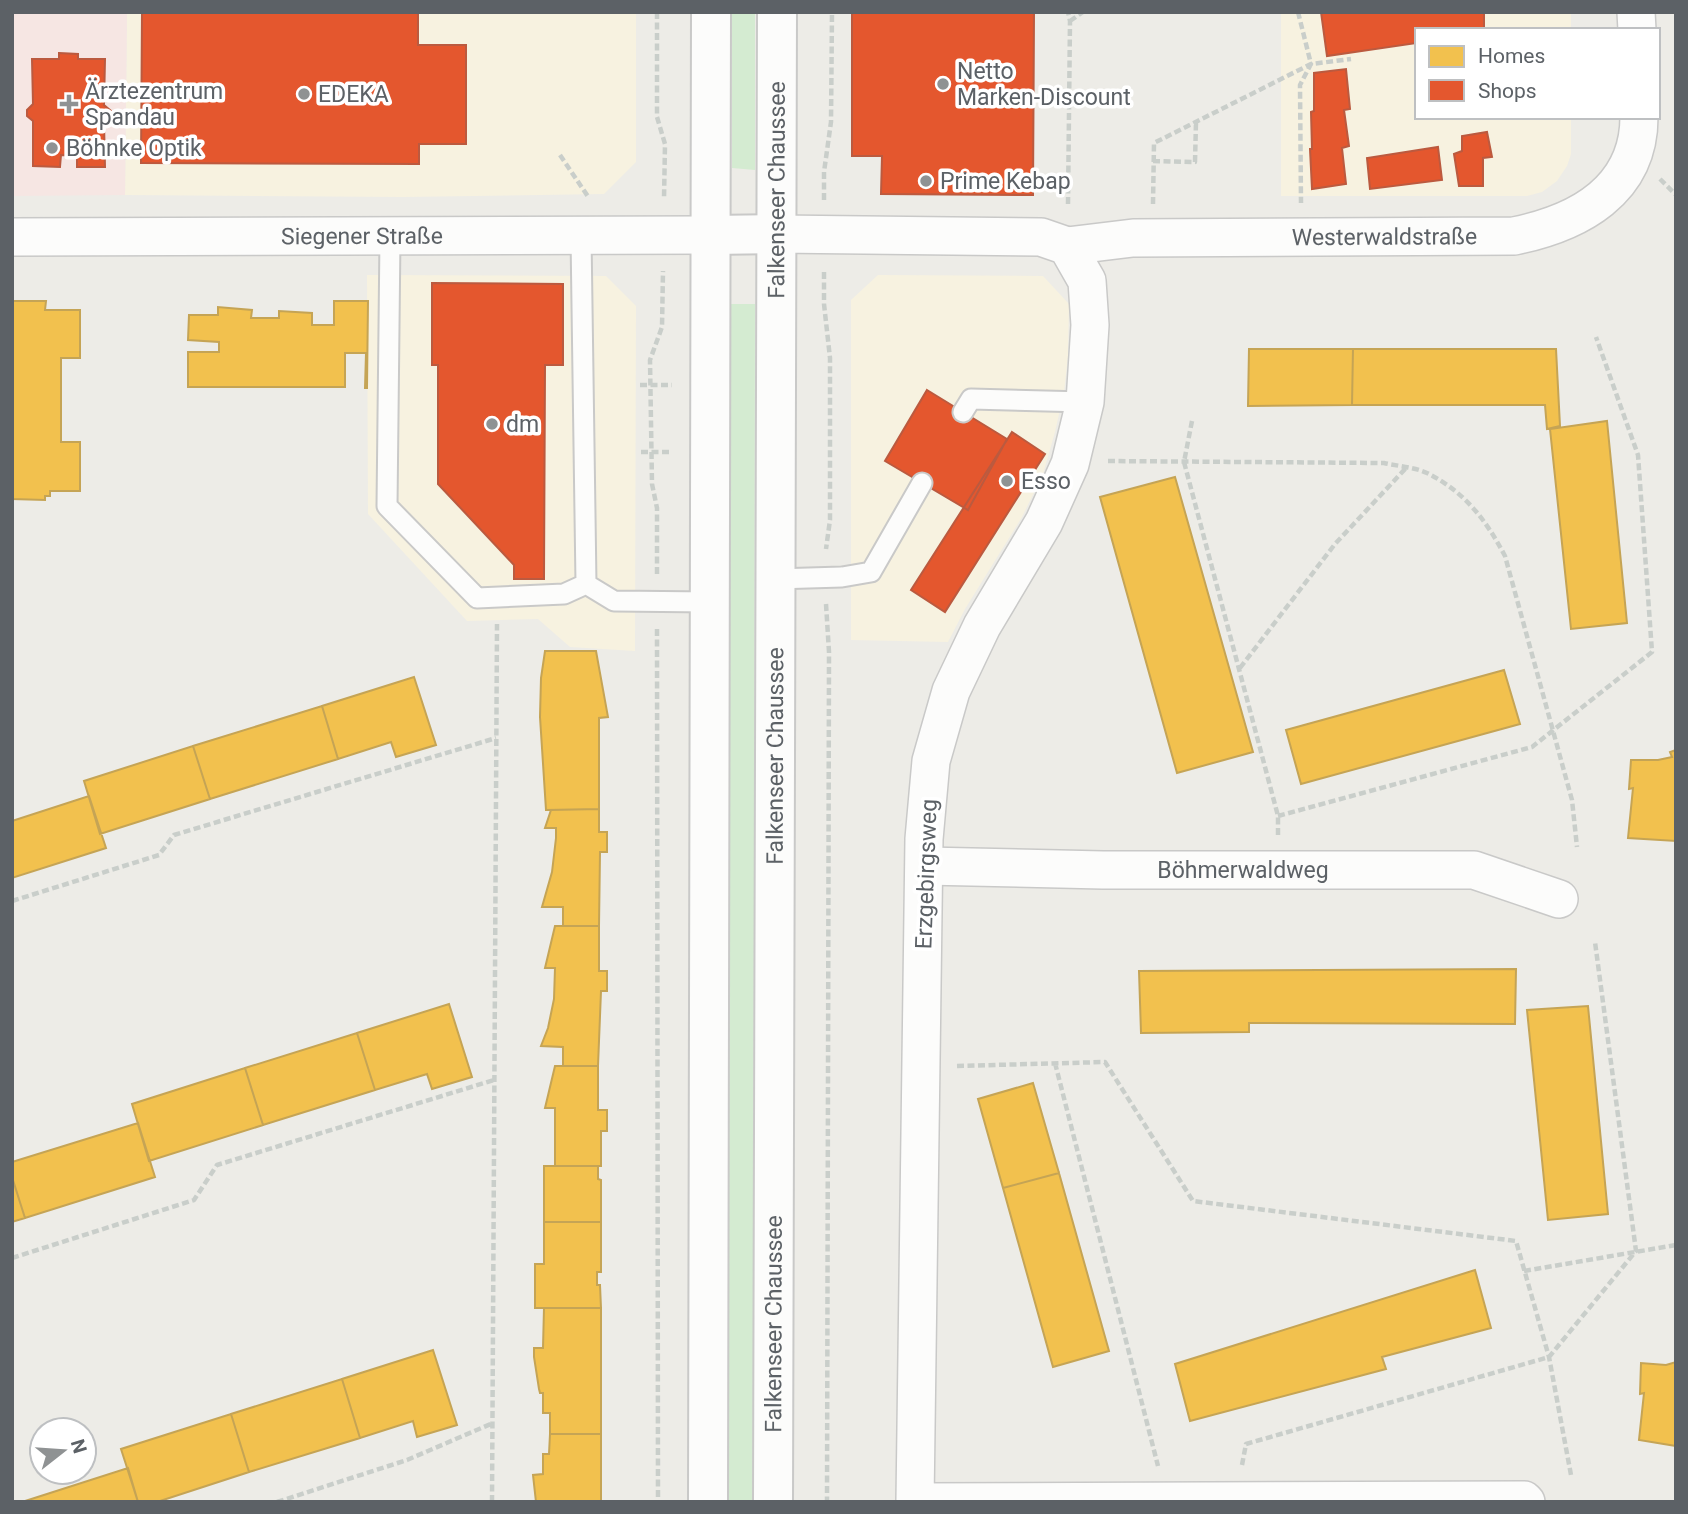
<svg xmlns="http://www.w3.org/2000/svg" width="1688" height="1514" viewBox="0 0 1688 1514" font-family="Roboto,sans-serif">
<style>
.commercial{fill:#f7f2e0}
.medical{fill:#f6e6e3}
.green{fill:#d4ebd1}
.homes{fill:#f2c14e;stroke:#c5a455;stroke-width:2}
.shops{fill:#e4572e;stroke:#bb5a3f;stroke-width:2}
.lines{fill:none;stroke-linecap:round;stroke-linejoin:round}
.lane-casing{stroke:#c9c9c8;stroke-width:23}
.street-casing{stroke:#c9c9c8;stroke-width:40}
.secondary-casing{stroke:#c9c9c8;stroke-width:42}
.path{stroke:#c9ceca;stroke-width:4.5;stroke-dasharray:7 3.5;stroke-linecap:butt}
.lane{stroke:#fcfcfb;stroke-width:19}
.street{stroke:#fcfcfb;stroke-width:37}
.secondary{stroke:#fcfcfb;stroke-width:38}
.poi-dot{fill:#8f9293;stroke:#fff;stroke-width:2.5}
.labels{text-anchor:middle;stroke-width:7;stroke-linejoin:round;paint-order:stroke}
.poi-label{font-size:23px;fill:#5c6166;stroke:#fff;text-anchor:start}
.street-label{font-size:23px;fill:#5c6166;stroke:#fff}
</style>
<rect width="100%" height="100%" fill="#edece7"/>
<!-- commercial -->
<path class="commercial" d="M127 12H636V162L604 194 403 197 125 195Z
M1281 12H1571V30H1417V117H1571V154L1567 166 1557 181 1542 192 1527 196H1281Z
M367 275 606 276 636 306 635 651 570 647 538 619 467 621 368 514Z
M878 275 1043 276 1069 304 1068 356 1064 392 1055 432 1043 474 1022 517 965 609 948 642 851 640V300Z"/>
<!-- medical -->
<path class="medical" d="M12 12H127L125 195 12 196Z"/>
<!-- green -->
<path class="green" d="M732 12H755V170L732 168Z
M729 304H755L753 1502H727Z"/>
<!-- homes -->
<path class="homes" d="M12 301H46L45 310H80V358H61V442H80V491H50V496H45V500L12 499Z
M334 301H368L367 388H365L366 353H345V387H188V352H219V342L188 340 189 315H218V307L252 310 251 318H279V311L312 313V325H334Z
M1249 349H1353L1352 405 1248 406Z
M1353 349H1556L1560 426 1547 429 1545 405H1352Z
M1607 421 1627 623 1571 629 1550 429Z
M1175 477 1253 752 1177 773 1100 497Z
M545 651H596L608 717 599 718V809L546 810 540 717 541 678Z
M1504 670 1520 724 1301 784 1286 730Z
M414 677 436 745 396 757 391 742 338 759 322 706Z
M322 706 338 759 210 799 193 746Z
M193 746 210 799 100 834 84 781Z
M1676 750V841L1628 838 1633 788 1629 789 1631 760H1658L1672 757 1670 752Z
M89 796 106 848 12 878V821Z
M599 809V832H607V852H600L599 926H563V907H542L552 872 556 838V828H545L551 810Z
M555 926H599V971H607V991H601L598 1066H563V1047L541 1046 548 1028 554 999 555 968H545Z
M1516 969 1515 1024 1249 1023V1032L1141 1033 1139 971Z
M449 1004 472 1077 432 1089 427 1074 375 1090 357 1033Z
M1588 1006 1608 1214 1548 1220 1527 1010Z
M357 1033 375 1090 263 1125 245 1068Z
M555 1066H598V1110H607V1131H601V1166H555V1108H545Z
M245 1068 263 1125 149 1161 132 1104Z
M1033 1083 1059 1173 1003 1188 978 1099Z
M138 1123 155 1177 25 1218 12 1177V1162Z
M544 1166H598V1179L601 1180V1222H544Z
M1059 1173 1109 1351 1053 1367 1003 1188Z
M12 1177 25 1218 12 1222Z
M544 1222H601V1272H597V1285H600L601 1308H535V1264H544Z
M1475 1270 1491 1328 1382 1357 1386 1369 1190 1421 1175 1364Z
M544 1308H601V1434H550V1413H543V1393H540L539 1389 534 1357V1348H543Z
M433 1350 457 1425 417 1437 413 1421 360 1438 342 1379Z
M1676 1362V1446L1639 1440 1644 1393 1640 1394 1641 1363 1666 1365Z
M342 1379 360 1438 249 1472 231 1414Z
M231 1414 249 1472 157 1502H138L121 1449Z
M550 1434H601V1502H536L533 1475 543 1474V1454H549Z
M128 1468 138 1502H22Z"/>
<!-- shops -->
<path class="shops" d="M142 12H418V45H466V144H419V164L141 163Z
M852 12H1034L1033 195 881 194 882 156H852Z
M1321 12H1484V30H1417V43L1327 56Z
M59 53 78 54V59H105L104 105 111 111 110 116 104 122 105 167H77V156L61 155 60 167 33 166V121L27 116V110L33 104 32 59H59Z
M1346 69 1350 109 1344 110 1349 146 1342 148 1346 184 1312 189 1310 149H1312L1311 112 1314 111V73Z
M1487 132 1492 157 1483 158V186H1459L1454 154 1462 151V136Z
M1438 147 1442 180 1370 189 1367 158Z
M432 283 563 284V365H545L544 579H514V565L438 484V365H432Z
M927 390 1007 439 968 510 885 461Z
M1012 432 1045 454 945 612 911 590Z"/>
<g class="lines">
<defs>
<path id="lane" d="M390 237 387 506 477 598 564 594 586 584 581 236
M963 412 971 399 1085 402
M775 579 842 577 871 572 922 483
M586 584 614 601 710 602"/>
<g id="street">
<path d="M1636 12 1637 30"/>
<path d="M776 234 1041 237 1067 246 1087 281 1090 325 1085 402 1070 464 1044 522 982 626 951 691 931 761 924 839 915 1502 1524 1500 1526 1502"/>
<path id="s1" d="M12 237 711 235"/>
<path id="s2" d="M1067 246 1133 238 1514 236C1578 223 1639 191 1639 117"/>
<path id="s3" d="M925 866 1103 870H1474L1559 899"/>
</g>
<g id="secondary">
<path d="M711 235 776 234"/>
<path d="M708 1502 711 12"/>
<path id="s4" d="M773 1502 777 12"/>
</g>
</defs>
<!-- lane casing -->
<use href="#lane" class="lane-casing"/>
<!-- street casing -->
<use href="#street" class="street-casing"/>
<!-- secondary casing -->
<use href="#secondary" class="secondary-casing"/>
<!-- path -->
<path class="path" d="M657 12V117L665 144 664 199
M1298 12 1311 64 1300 85 1301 203
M1070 21 1083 12
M560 155 589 198
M1153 161 1195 162 1196 122
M1660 179 1676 195
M824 200V172L831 122 832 12
M1068 204 1070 21 1068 12
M1153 204 1154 143 1311 64 1351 59
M824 272V304L830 358V520L826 549
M640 385H672
M1192 421 1184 462 1278 816V835
M641 452H671
M1108 461 1384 463C1397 466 1414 467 1427 473 1465 492 1486 520 1505 556L1572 800 1577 847
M657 574V508L652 484 650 360 662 327 663 271
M826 604 829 652 827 1502
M657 629 658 1502
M1240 668 1335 544 1406 468
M1278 816 1532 747 1652 652 1638 455 1596 337
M12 901 159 855 174 835 496 738
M1055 1063 1158 1466
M957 1066 1105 1062 1193 1201 1516 1241 1549 1357 1571 1475
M12 1258 194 1200 217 1165 494 1080
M1524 1271 1676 1245
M1242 1465 1246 1444 1549 1357 1636 1251 1595 942
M277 1502 407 1460 493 1423
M492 1502 497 624"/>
<!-- lane -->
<use href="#lane" class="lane"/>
<!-- street -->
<use href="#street" class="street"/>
<!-- secondary -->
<use href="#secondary" class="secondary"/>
</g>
<!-- markers -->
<g class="poi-dot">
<circle cx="943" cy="84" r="7"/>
<circle cx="304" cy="94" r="7"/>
<path d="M65.5 93.5h7v7h7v7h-7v7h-7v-7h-7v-7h7z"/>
<circle cx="52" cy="148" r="7"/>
<circle cx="926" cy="181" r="7"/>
<circle cx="492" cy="424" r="7"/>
<circle cx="1007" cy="481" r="7"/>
</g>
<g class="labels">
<!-- poi labels -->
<g class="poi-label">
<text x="957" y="79">Netto<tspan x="957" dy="26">Marken-Discount</tspan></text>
<text x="85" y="99">Ärztezentrum<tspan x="85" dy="26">Spandau</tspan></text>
<text x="318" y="102">EDEKA</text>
<text x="66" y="156">Böhnke Optik</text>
<text x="940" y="189">Prime Kebap</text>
<text x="506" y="432">dm</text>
<text x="1021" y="489">Esso</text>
</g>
<!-- street labels -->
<g class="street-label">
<text dy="8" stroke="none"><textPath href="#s4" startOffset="1312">Falkenseer Chaussee</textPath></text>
<text dy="8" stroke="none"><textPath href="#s1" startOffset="350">Siegener Straße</textPath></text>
<text dy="8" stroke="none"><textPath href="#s2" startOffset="318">Westerwaldstraße</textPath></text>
<text dy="8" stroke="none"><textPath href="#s4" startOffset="746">Falkenseer Chaussee</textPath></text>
<text dy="8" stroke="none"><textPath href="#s3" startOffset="318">Böhmerwaldweg</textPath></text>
<text transform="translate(926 874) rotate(-88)" y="8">Erzgebirgsweg</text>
<text dy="8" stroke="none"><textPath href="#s4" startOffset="178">Falkenseer Chaussee</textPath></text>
</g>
</g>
<!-- border -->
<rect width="1688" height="1514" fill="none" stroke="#5c6166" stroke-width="28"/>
<!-- legend -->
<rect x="1415" y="28" width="245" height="91" fill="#ffffff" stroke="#bec0c2" stroke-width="2"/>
<rect x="1429" y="46" width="35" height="21" fill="#f2c14e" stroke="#bec0c2" stroke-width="2"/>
<text x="1478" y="63" font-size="21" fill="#5c6166">Homes</text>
<rect x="1429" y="80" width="35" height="21" fill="#e4572e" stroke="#bec0c2" stroke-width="2"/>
<text x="1478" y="98" font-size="21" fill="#5c6166">Shops</text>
<!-- north arrow -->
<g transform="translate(63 1451) rotate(73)"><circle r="33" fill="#ffffff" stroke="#bec0c2" stroke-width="2"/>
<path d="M0-5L12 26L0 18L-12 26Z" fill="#8f9293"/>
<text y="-10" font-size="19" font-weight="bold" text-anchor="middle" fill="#5c6166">N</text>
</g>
</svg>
